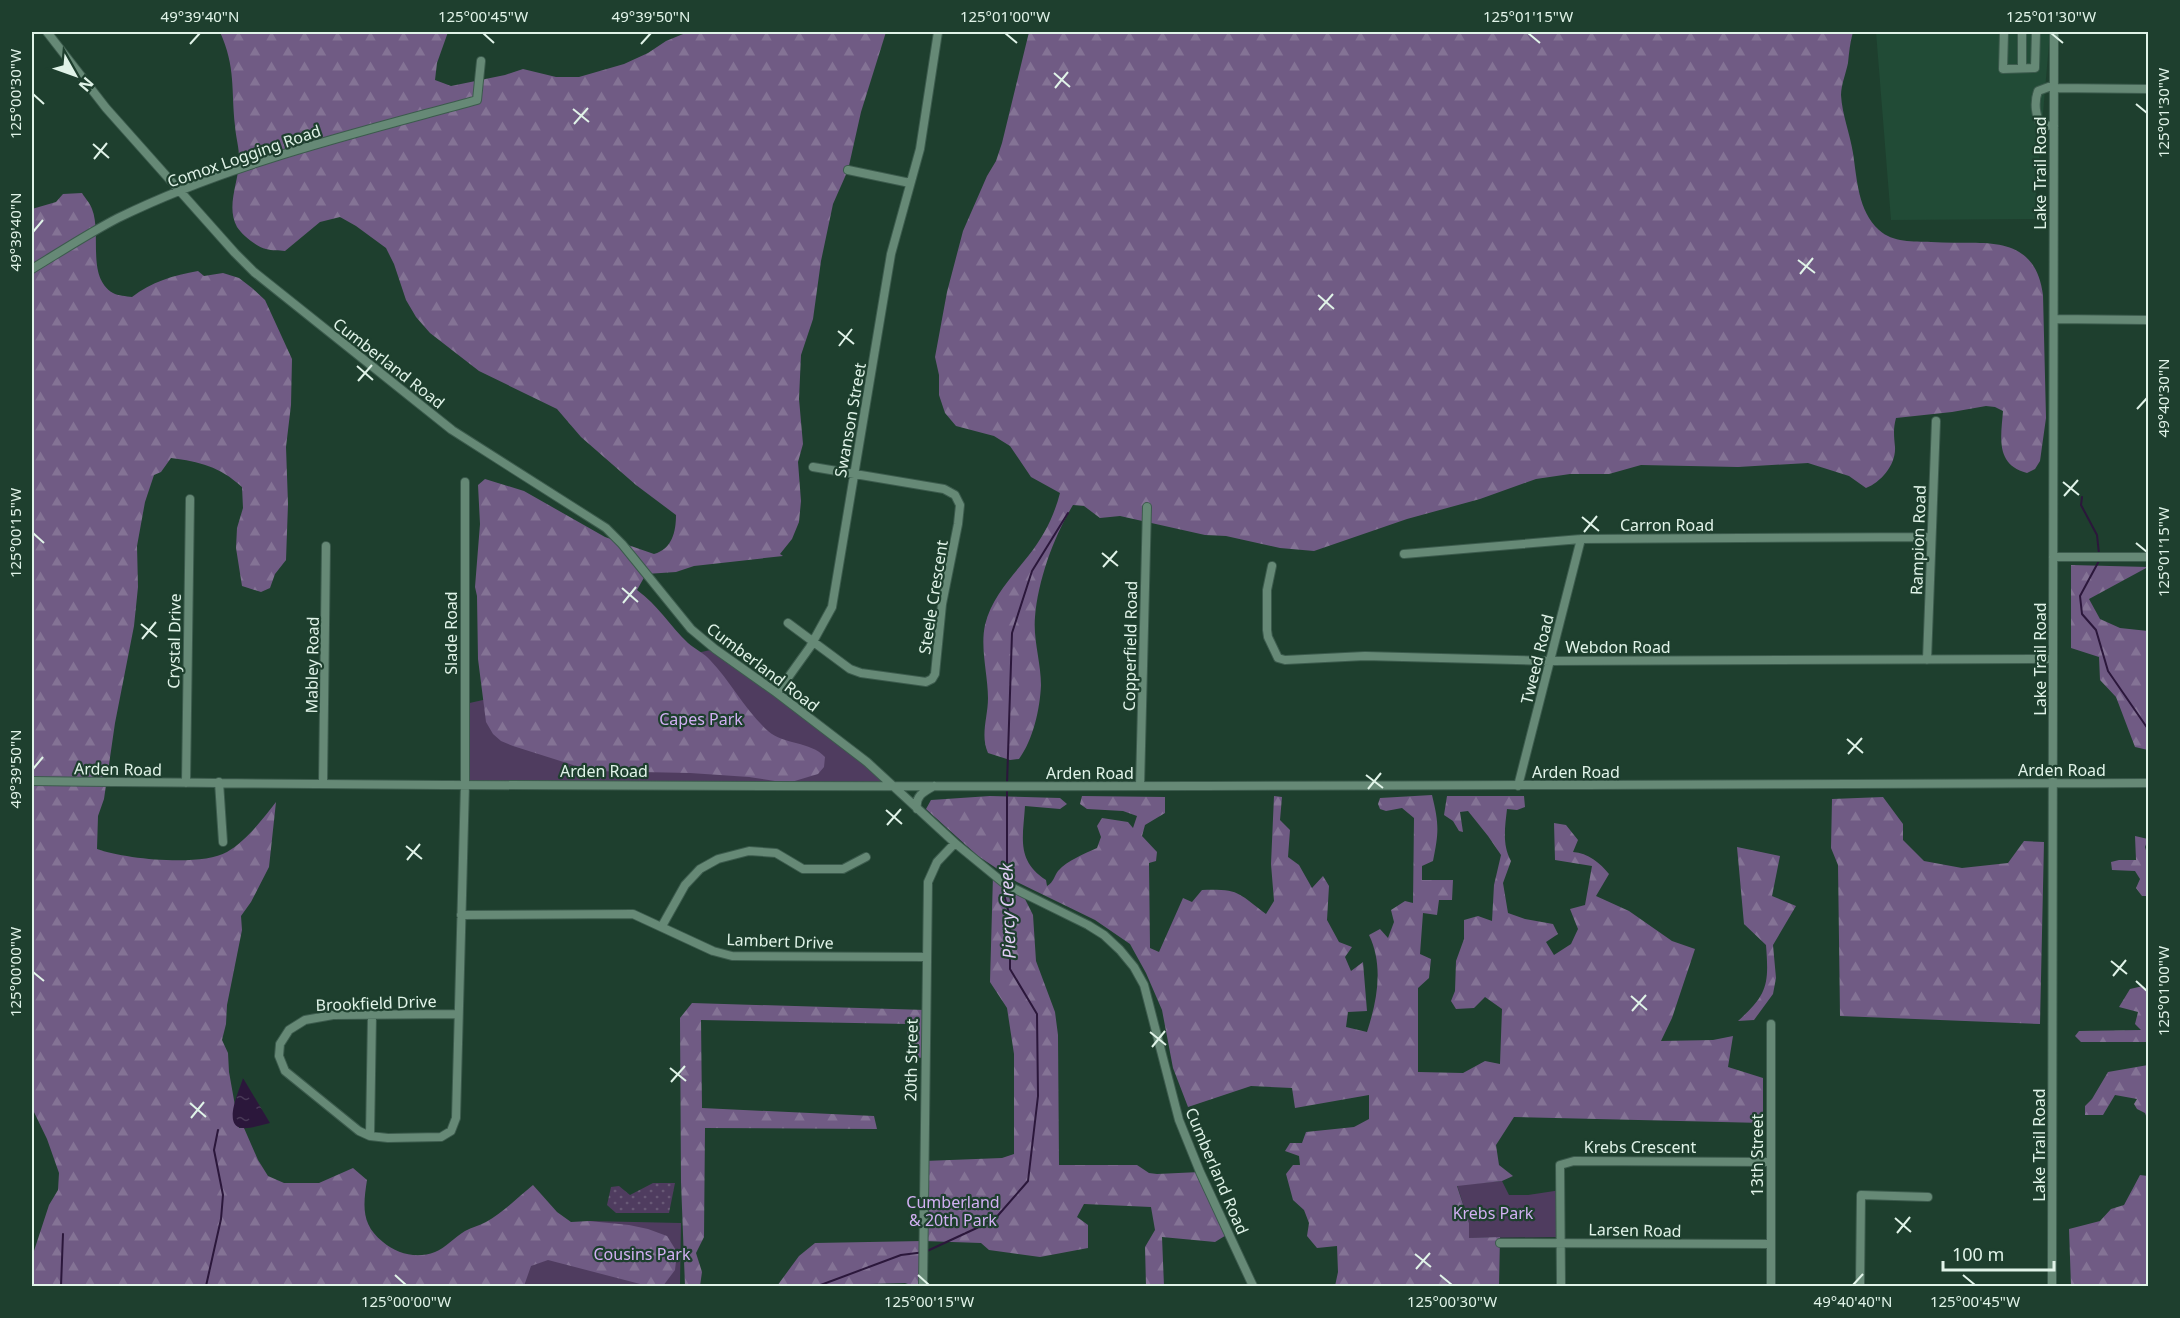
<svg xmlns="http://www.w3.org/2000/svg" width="2180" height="1318" viewBox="0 0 2180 1318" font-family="'Noto Sans',sans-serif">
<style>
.built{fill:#214b36}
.green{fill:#4f3c5f}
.forest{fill:url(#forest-firs)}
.garden{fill:url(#garden-dots)}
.water{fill:url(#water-ripples)}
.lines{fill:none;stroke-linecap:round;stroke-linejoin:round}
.stream{stroke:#2b173b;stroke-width:2}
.minor-casing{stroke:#3c5b4d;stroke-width:10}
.minor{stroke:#668976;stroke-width:8}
.ticks{fill:none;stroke:#e0f3e8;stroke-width:2}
.labels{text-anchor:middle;stroke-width:4.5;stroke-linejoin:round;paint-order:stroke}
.street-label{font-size:16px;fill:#e0f3e8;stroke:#1e3f2e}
.park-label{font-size:16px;fill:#d2b0f3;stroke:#1e3f2e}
.water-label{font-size:18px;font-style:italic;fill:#e1cdf5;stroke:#1e3f2e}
.neatline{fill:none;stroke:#e0f3e8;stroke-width:2}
.ticks-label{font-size:15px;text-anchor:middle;fill:#e0f3e8}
</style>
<defs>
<pattern id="forest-firs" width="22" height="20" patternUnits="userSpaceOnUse" patternTransform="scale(1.5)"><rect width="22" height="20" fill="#705b84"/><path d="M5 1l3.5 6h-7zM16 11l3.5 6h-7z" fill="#847395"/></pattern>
<pattern id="garden-dots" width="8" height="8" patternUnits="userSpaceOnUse" patternTransform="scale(1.5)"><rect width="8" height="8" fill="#4f3c5f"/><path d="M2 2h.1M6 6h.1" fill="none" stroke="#685976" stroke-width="1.8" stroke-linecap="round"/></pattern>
<pattern id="water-ripples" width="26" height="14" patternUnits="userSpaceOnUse" patternTransform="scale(1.5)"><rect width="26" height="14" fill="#2b173b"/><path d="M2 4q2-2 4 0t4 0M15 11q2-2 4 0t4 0" fill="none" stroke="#493957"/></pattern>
</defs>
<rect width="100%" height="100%" fill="#1e3f2e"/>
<!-- built -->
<path class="built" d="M1876 32H2050L2035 206 2037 219 1891 220Z"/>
<!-- green -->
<path class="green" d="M715 649 893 786 465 784V704Z
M1502 1181 1509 1195H1528L1561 1190 1558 1237 1469 1238V1223L1457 1185Z
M589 1221 681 1223 680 1286H503Z"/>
<!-- forest -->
<path class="forest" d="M220 32H448L437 63 435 80 451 86 505 75 523 69 556 77H579L624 64 648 53 666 41 688 32H886L861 112 848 170 833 204 821 261 813 319 801 355 799 399 803 444 798 462 801 501 799 522 792 539 780 554 783 556 694 566 676 572 646 574 637 590C658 605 670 626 688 643 695 649 704 653 710 660 731 682 745 710 768 731 784 745 810 741 825 757L824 767 818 774 788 783 749 777 690 773 592 771 513 746 501 741 493 734 486 722 478 659 477 596 475 587 480 524 478 485 485 479 524 491 605 537 654 554C672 549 676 532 676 515L636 485 581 437 557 409 479 371 430 333 416 317 406 300 394 264 386 248 356 226 340 217 320 222 285 251C279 250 272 251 266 249 257 247 242 235 237 227 226 207 238 183 239 163 240 150 236 139 235 126 231 89 236 68 220 32Z
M1029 32H1853C1850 42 1849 53 1848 63 1846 73 1841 85 1841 95 1842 114 1850 134 1853 153 1857 179 1858 211 1879 230 1893 243 1913 241 1931 242 1979 246 2034 229 2043 295L2046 418 2040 461 2035 469 2027 473C1995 465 2001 437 2003 411L1995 407 1986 406 1952 412 1896 418C1893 429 1894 436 1895 447 1896 465 1881 482 1866 488L1849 476 1808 463 1738 467 1641 465 1609 474H1570L1536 479 1480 499 1407 519 1314 551 1280 548 1226 536 1205 535 1120 516 1100 518 1084 506 1073 505C1054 536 1038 580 1035 617 1033 640 1041 662 1041 685 1040 709 1033 740 1019 759L1010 760 988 753C980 735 988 717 988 698 988 675 980 648 985 625 992 596 1012 577 1029 555 1044 536 1054 516 1060 493L1031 477 1010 446 994 436 956 426 945 413 939 395V375L935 357 947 292 963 231 987 176 996 161 1002 143Z
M82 193C85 198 90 203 92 209 102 234 86 277 113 293 118 296 126 296 132 297 151 282 174 275 198 271L204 276 223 273 239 278 252 288 265 300 292 359 291 405 286 447 288 504 286 560 275 574 270 588 261 592 242 586 236 548 237 528 243 508 242 487C219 466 200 462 171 458L161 472 154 475 145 502 137 546 138 587 134 626 115 723 104 799 98 816 97 849C124 859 201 867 227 852 246 841 262 820 276 802L269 867 251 902 241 916 242 930 227 1005 226 1024 222 1040 228 1053 229 1072 239 1128H244L258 1160 268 1176 284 1183H319L353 1168 367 1180C363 1206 361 1225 383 1242 397 1254 417 1259 435 1252 445 1248 455 1237 465 1231 472 1227 479 1226 486 1222 503 1213 518 1197 533 1185L557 1212 571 1222 589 1221 629 1225 648 1229 667 1236 677 1252 675 1270 663 1286 644 1285 548 1260 531 1266 524 1286H32V1257L49 1205 58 1190 59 1173 47 1139 32 1108V209L56 202 63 194Z
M2071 565 2148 567 2089 599 2100 619 2120 628 2148 631V750L2135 747 2116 697 2100 680 2099 657 2071 648Z
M1432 795C1439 824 1439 832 1433 861L1422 866V880H1453L1452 900H1439L1437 915 1423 913 1420 954 1431 959 1429 978 1418 988V1072L1463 1073 1485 1061 1500 1064 1502 1009 1485 997 1474 1008 1456 1009 1451 1001 1455 991 1456 961 1464 939V920L1478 916 1492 921 1494 885 1501 855 1488 836 1468 811 1460 812 1463 832 1459 831 1453 821 1444 815 1447 796H1524L1525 807 1517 810 1507 809C1505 827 1502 845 1511 861L1503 883 1508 913 1525 919 1553 924 1558 934 1546 942 1554 955 1571 944 1578 929 1570 909 1585 905 1592 866 1555 860 1554 823 1566 825 1578 840 1573 852C1588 853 1600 863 1609 874L1596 896 1629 911 1672 941 1695 949 1672 1018 1661 1041 1713 1040 1733 1036 1728 1067 1763 1078V1123L1514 1117 1496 1145 1499 1165 1513 1176 1502 1181 1457 1186 1469 1223V1238L1500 1237 1499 1286H1335L1338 1272 1337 1246 1317 1248 1307 1236 1309 1223 1304 1210 1293 1200 1286 1174 1293 1165H1300L1299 1156 1285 1151 1290 1143H1302L1306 1132 1354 1127 1369 1119V1095L1295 1108 1292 1088 1251 1086 1188 1107 1173 1068 1162 1010 1146 973 1130 944 1095 920 1017 882 978 856 926 809 931 800 990 796 1060 798 1067 804 1060 809 1025 806C1023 838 1016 860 1046 880L1047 886C1054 882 1054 876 1058 871 1068 860 1084 854 1097 848L1101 837 1097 826 1102 818 1128 822 1133 828 1137 816 1123 811 1087 809 1080 804 1082 796 1165 797V813L1145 825 1142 836 1157 852 1156 861 1149 863 1150 948 1159 952 1183 898 1192 902 1202 890C1241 889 1237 893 1266 914L1274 901 1271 864 1274 796 1282 797 1280 820 1290 830 1288 857 1299 865 1312 888 1323 876 1329 886 1327 920 1339 942 1352 947 1345 957 1351 971 1363 962 1367 1011 1348 1012 1346 1027 1367 1032C1377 1001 1384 966 1369 935L1380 929 1388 938 1394 922 1391 910 1405 901 1413 903 1414 818 1402 808 1386 811 1380 809 1378 804 1380 798Z
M1883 797 1903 824V840L1924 861 1962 868 2008 863 2024 841 2044 842 2040 1024 1840 1016 1838 865 1831 848 1832 799Z
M2135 836 2148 839 2145 847 2148 857V896H2142L2136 888 2140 879 2135 871 2112 870 2111 862 2119 860H2136Z
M1737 847 1780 856 1772 896 1796 906 1773 945 1776 978 1773 994 1754 1020 1738 1021C1768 994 1769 984 1766 945L1744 924Z
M993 875 1022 893 1033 915 1036 961 1055 1012 1058 1035 1059 1165H1137L1149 1173 1157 1174 1200 1172 1228 1234 1215 1242 1162 1237 1164 1286H1146L1145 1247 1155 1230 1151 1207 1084 1204 1077 1217 1088 1225V1248L1040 1257 989 1250 981 1243 923 1241V1286H914L905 1283 868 1284 863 1286H777L799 1256 815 1243 923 1241 924 1161 1002 1158 1014 1154V1054L1007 1008 990 982Z
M2143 986 2148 992V1042H2081L2075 1036 2079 1031 2141 1030 2135 1024 2138 1012 2119 1007 2130 989Z
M692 1003 926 1010 925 1058 907 1057 908 1024 701 1020 702 1108 874 1116 877 1129 705 1128 704 1237 696 1253 702 1272 700 1286H685L681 1182 680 1018Z
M2148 1065V1121L2145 1113 2137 1109 2134 1104 2137 1099 2115 1095 2103 1115H2085V1106L2092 1099 2108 1072Z
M2140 1175 2148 1176V1286H2071L2069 1229 2100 1221 2111 1209 2124 1205Z"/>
<!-- garden -->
<path class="garden" d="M653 1183H675L669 1213H616L607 1205 611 1187 619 1186 630 1195Z"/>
<!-- water -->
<path class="water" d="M243 1078 270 1123C261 1125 250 1129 242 1128 222 1126 240 1089 243 1078Z"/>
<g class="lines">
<!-- stream -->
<path class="stream" d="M2082 497 2081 505 2097 535 2099 554
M2100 559 2080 596 2082 614 2096 630 2108 671 2148 729
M1007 784 1012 633 1032 571 1068 513
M61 1286 63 1234
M206 1286 221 1219 223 1195 214 1150 218 1130
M818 1286 901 1255 925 1252 994 1220 1028 1181 1038 1096 1037 1014 1010 969V918L1004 894 1007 869V789"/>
<defs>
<path id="minor" d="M47 32 106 108 235 253 254 272 452 430 606 528 622 544 691 629 715 649 777 693 867 762 955 843 1005 884 1088 925 1104 935 1120 950 1134 967 1144 985 1179 1120 1200 1172 1253 1286
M2004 32 2003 69 2035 68 2036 32
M2022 68V32
M2054 85 2038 91C2034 102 2035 117 2042 125L2054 126
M2054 88 2148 89
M848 170 910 183
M32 269C60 252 89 233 118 218 230 163 357 133 477 100L481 61
M2054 319 2148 320
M1404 554 1581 539 1931 537
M2053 557H2148
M1272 566 1267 590V630L1268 637 1278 658 1285 660 1365 656 1550 661 2053 659
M788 623 850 669 861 673 926 682 932 679 935 674 942 604 958 524 960 505 955 495 944 489 813 467
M1927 660 1936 421
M777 693 810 647 832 607 891 254 920 149 938 32
M32 781C737 790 1443 785 2148 783
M219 782 223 842
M186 783 190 499
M323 784 326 546
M1140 786 1147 507
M1518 786 1581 539
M917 809C915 796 923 792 934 786
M461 915 633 914 713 951 732 956 926 957
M662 926 685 885 700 869 718 859 749 851 776 853 803 869H843L866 857
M458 1014 333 1015 305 1020 289 1030 280 1044 279 1056 285 1071 359 1131 370 1136 388 1138 441 1137 451 1131 456 1118 465 784V482
M370 1136 372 1015
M1500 1243 1770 1244
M923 1286 928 882 937 862 955 843
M1561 1286 1560 1165 1574 1161 1770 1162
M1771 1286V1024
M1860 1286 1861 1195 1928 1197
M2052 1286 2054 32"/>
</defs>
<!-- minor casing -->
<use href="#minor" class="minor-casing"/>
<!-- minor -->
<use href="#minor" class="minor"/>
</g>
<!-- ticks -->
<path class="ticks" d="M483 33 494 43M1005 33 1017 43M1528 33 1540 43M2051 33 2063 43M190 44 200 33M641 44 651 33M1054 73 1070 87M1055 88 1068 72M33 94 44 104M2136 104 2147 113M573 109 589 122M574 124 588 108M93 144 109 158M94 159 107 143M33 232 43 220M1798 260 1815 273M1800 274 1813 258M1318 295 1334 309M1319 310 1333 294M838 331 854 344M839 346 852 329M357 366 373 380M358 381 372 365M2137 409 2147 398M2063 482 2079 495M2064 496 2078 480M1582 517 1599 531M1584 532 1597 516M33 533 44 543M2136 543 2147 552M1102 553 1118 566M1103 567 1117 551M622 588 638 602M623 603 636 587M141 624 157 637M142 639 156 622M1847 739 1863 753M1848 754 1862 738M33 769 43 757M1366 775 1383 788M1368 789 1381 773M886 810 902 824M887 825 901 809M406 846 422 859M407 860 420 844M2111 961 2127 974M33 972 44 981M2113 976 2126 960M2136 981 2147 991M1631 996 1647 1010M1632 1011 1646 995M1150 1032 1166 1045M1152 1047 1165 1031M670 1068 686 1081M671 1082 685 1066M190 1103 206 1117M191 1118 204 1102M1895 1218 1911 1232M1897 1233 1910 1217M1415 1254 1431 1267M1416 1269 1430 1253M395 1275 406 1285M918 1275 929 1285M1440 1275 1452 1285M1963 1275 1975 1285M1853 1285 1863 1274"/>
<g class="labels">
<!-- street labels -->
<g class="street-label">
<text transform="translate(244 156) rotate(-19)" y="6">Comox Logging Road</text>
<text transform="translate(2040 173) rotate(-90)" y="6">Lake Trail Road</text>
<text transform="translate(389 363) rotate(38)" y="6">Cumberland Road</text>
<text transform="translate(850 420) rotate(-80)" y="6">Swanson Street</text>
<text x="1667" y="531">Carron Road</text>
<text transform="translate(1918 540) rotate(-88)" y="6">Rampion Road</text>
<text transform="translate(933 597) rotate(-81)" y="6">Steele Crescent</text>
<text transform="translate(451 633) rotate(-90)" y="6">Slade Road</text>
<text transform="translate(174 641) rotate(-89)" y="6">Crystal Drive</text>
<text transform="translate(1130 646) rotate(-89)" y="6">Copperfield Road</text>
<text x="1618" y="653">Webdon Road</text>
<text transform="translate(1537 659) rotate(-76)" y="6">Tweed Road</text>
<text transform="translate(2040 659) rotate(-90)" y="6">Lake Trail Road</text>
<text transform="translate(312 665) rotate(-89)" y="6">Mabley Road</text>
<text transform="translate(763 667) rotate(37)" y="6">Cumberland Road</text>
<text transform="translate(118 769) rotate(1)" y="6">Arden Road</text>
<text x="2062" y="776">Arden Road</text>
<text x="604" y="777">Arden Road</text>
<text x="1576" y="778">Arden Road</text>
<text x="1090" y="779">Arden Road</text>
<text transform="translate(780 941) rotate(2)" y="6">Lambert Drive</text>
<text transform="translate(376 1003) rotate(-2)" y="6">Brookfield Drive</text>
<text transform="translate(911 1060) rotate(-89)" y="6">20th Street</text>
<text transform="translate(2039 1145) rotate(-90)" y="6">Lake Trail Road</text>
<text x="1640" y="1153">Krebs Crescent</text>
<text transform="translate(1757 1155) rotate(-90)" y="6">13th Street</text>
<text transform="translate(1217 1171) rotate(67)" y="6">Cumberland Road</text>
<text transform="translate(1635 1230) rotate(1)" y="6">Larsen Road</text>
</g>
<!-- park labels -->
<g class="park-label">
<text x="701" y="725">Capes Park</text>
<text x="953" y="1208">Cumberland<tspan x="953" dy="18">&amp; 20th Park</tspan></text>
<text x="1493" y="1219">Krebs Park</text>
<text x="642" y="1260">Cousins Park</text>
</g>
<!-- water labels -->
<g class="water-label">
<text transform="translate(1008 911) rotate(-92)" y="6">Piercy Creek</text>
</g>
</g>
<!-- border -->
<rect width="2180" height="1318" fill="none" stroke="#1e3f2e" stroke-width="66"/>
<!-- north arrow -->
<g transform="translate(75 75) rotate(130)" stroke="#1e3f2e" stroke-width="4.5" paint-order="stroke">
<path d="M0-4.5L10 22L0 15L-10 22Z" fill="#e0f3e8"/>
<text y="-9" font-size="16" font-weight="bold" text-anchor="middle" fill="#e0f3e8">N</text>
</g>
<!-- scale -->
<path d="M1943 1261v9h111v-9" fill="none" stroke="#e0f3e8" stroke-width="3"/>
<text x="1952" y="1261" font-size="18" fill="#e0f3e8" stroke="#1e3f2e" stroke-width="4.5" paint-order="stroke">100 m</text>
<rect x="33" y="33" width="2114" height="1252" class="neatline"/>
<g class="ticks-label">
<text x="200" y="22">49°39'40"N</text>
<text x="483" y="22">125°00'45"W</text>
<text x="651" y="22">49°39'50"N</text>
<text x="1005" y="22">125°01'00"W</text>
<text x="1528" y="22">125°01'15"W</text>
<text x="2051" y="22">125°01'30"W</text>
<text transform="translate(16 94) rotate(-90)" y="5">125°00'30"W</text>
<text transform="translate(2164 113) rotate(-90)" y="5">125°01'30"W</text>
<text transform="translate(16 232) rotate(-90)" y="5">49°39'40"N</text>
<text transform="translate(2164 398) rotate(-90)" y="5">49°40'30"N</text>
<text transform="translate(16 533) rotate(-90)" y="5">125°00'15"W</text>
<text transform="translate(2164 552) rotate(-90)" y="5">125°01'15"W</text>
<text transform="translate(16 769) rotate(-90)" y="5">49°39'50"N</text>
<text transform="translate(16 972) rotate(-90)" y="5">125°00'00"W</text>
<text transform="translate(2164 991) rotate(-90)" y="5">125°01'00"W</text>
<text x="406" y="1307">125°00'00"W</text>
<text x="929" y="1307">125°00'15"W</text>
<text x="1452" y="1307">125°00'30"W</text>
<text x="1853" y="1307">49°40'40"N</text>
<text x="1975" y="1307">125°00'45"W</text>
</g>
</svg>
